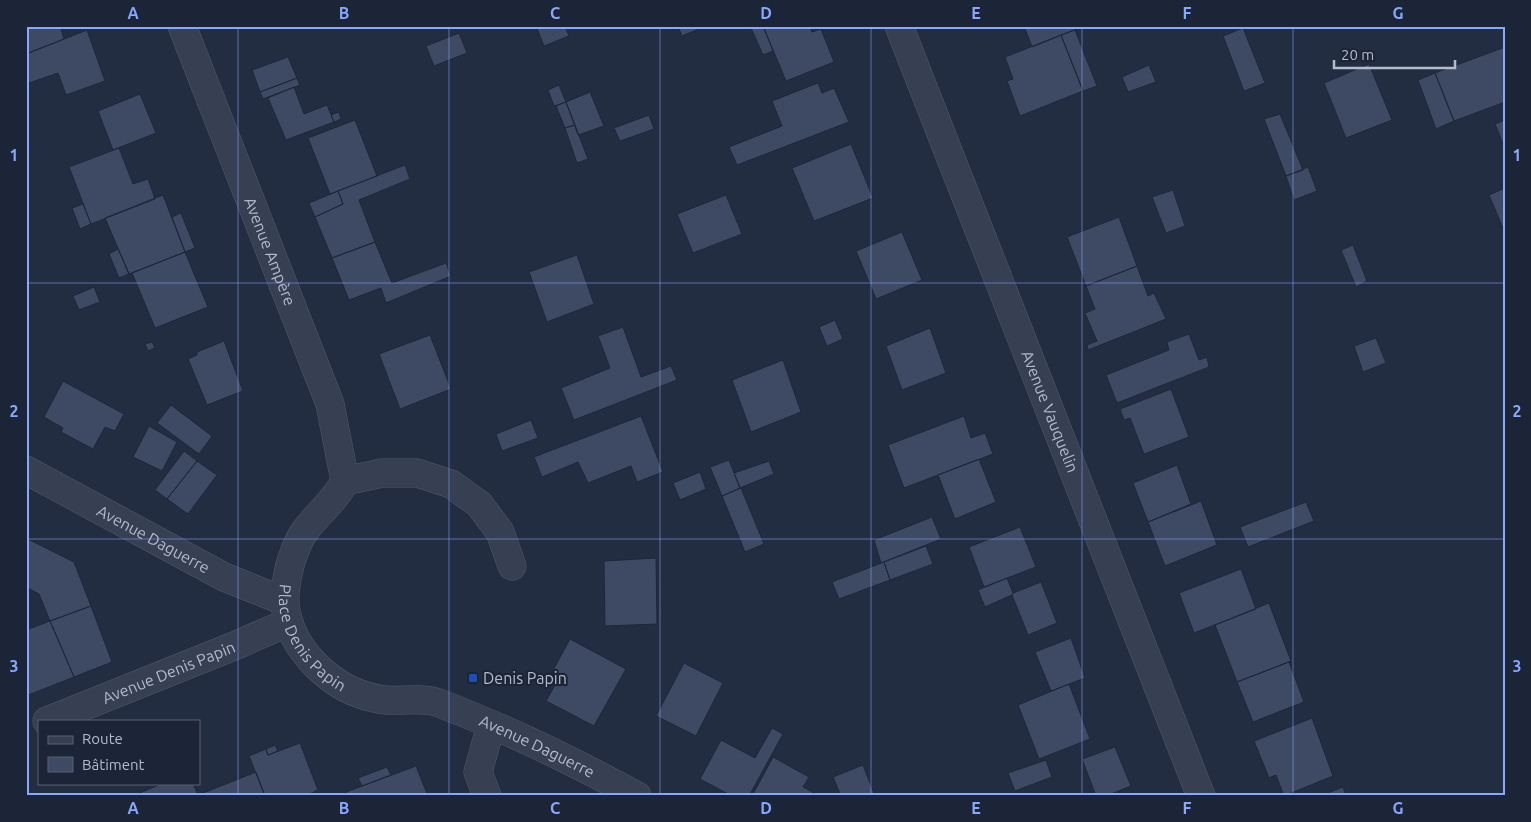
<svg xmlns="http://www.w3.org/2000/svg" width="1531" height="822" viewBox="0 0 1531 822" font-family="Ubuntu,sans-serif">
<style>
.building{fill:#3e4963;stroke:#1e2639}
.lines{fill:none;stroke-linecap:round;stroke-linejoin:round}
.minor-casing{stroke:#525a6c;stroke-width:29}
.tertiary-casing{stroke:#525a6c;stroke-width:29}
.minor{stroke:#373f52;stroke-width:28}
.tertiary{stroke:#373f52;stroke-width:28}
.grid{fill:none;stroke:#86a8ff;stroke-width:1;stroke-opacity:0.55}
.transit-dot{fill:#1a4fb4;stroke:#1c2437;stroke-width:2}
.labels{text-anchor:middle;stroke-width:4.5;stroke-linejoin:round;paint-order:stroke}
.street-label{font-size:16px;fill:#b4bbcc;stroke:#1c2437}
.poi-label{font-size:16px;fill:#b4bbcc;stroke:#1c2437;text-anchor:start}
.neatline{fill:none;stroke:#86a8ff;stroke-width:2}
.grid-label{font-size:16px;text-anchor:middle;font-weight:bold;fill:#86a8ff}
</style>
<rect width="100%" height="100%" fill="#232d42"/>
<!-- building -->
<path class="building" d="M26 26H60L64 39 26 54Z
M536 26H565L569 36 544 46Z
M678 26H706L682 36Z
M756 26H763L773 51 763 55 751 28Z
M763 26H810L812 32 821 29 834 62 786 81Z
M1024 26H1084L1032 47Z
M1243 28 1265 83 1244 91 1223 36Z
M87 30 105 81 66 95 58 73 26 84V54Z
M1075 30 1097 86 1083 91 1061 35Z
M459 33 467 53 434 66 426 46Z
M1061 35 1083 91 1020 116 1007 81 1013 79 1005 57Z
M1505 47V102L1454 121 1435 73Z
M288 57 297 78 260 92 252 70Z
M1369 64 1392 120 1346 138 1324 83Z
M1149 65 1156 82 1128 92 1122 77Z
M1435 73 1454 121 1436 129 1418 80Z
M297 78 300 85 263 99 260 92Z
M818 83 822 93 834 88 849 122 737 165 729 147 782 126 772 101Z
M559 85 566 102 554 106 548 90Z
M294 87 304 114 327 105 334 122 286 140 268 98Z
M590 92 604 126 578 135 566 102Z
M140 94 156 133 113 150 98 111Z
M566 102 575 125 565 128 556 106Z
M339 112 341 119 334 122 331 115Z
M1280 114 1303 170 1286 176 1264 119Z
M649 115 654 129 620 141 614 128Z
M355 120 377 176 330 194 308 138Z
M1505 120V149L1495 124Z
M575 125 588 159 577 163 565 128Z
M851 144 873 198 814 221 792 168Z
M119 148 133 184 148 179 155 199 91 224 69 167Z
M405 165 410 179 359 200 375 242 332 258 315 217 343 204 338 191Z
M1308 167 1317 191 1294 200 1286 176Z
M1505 188V233L1489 195Z
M1173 190 1185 226 1166 233 1152 197Z
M338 191 343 204 315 217 309 203Z
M163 195 185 252 129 274 105 218Z
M726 195 742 234 693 253 677 214Z
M83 204 91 224 80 229 72 208Z
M181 213 195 248 185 252 172 217Z
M1119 217 1137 266 1086 286 1067 237Z
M902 232 922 280 876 299 856 251Z
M375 242 392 283 446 263 451 276 386 303 381 288 349 300 332 258Z
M1353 245 1367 281 1356 287 1341 250Z
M118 249 129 274 119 278 109 254Z
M185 252 208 307 155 328 132 273Z
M577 255 594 304 547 322 529 272Z
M1137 266 1148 296 1154 293 1166 319 1088 350 1087 345 1097 341 1085 313 1095 309 1086 286Z
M94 287 100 302 79 310 73 296Z
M835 320 843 339 827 346 819 327Z
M623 327 641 377 671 366 677 380 574 420 561 388 610 368 598 336Z
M930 328 946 373 902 390 886 346Z
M1189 334 1199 360 1207 357 1209 367 1117 403 1106 375 1169 350 1167 342Z
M430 335 451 389 400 409 379 354Z
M1376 338 1386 363 1363 372 1354 346Z
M224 341 243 391 207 405 188 359 197 355V352Z
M152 342 155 348 148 351 145 344Z
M783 360 801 412 751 432 732 380Z
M63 381 124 414 115 431 105 427 93 449 61 432 63 428 44 417Z
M1171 389 1189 437 1144 454 1130 418 1124 420 1120 409Z
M171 405 212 436 199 454 157 423Z
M641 416 663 472 637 482 631 466 588 483 578 462 542 477 534 457Z
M964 416 971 438 985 433 993 454 904 488 888 445Z
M531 420 538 438 502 451 496 434Z
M149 426 177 442 162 471 133 457Z
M184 451 197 461 167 499 155 490Z
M979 459 996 502 955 519 938 475Z
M729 460 740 488 722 496 710 467Z
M197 461 217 475 188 514 167 499Z
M769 461 774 474 740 488 734 473Z
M1177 465 1191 504 1148 522 1133 483Z
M700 472 706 489 680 500 673 483Z
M741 488 764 544 745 552 722 496Z
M1201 501 1217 545 1165 566 1148 522Z
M1306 502 1314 521 1248 547 1240 527Z
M932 517 941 539 881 563 874 540Z
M1020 527 1036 567 984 587 969 547Z
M26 538 74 562 91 606 50 621 39 594 26 587Z
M926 546 933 564 890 580 884 562Z
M656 558 657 624 605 626 604 561Z
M884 562 890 580 839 599 832 582Z
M1241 569 1256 609 1194 633 1179 593Z
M1007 578 1013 593 1012 595 985 607 978 590Z
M1041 582 1057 623 1028 635 1012 595 1013 593Z
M1269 603 1291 661 1237 682 1215 625Z
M91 606 112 662 74 677 50 621Z
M50 621 74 677 26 696V630Z
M1071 638 1085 678 1051 691 1035 652Z
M570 639 626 669 594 726 546 701 560 676 552 672Z
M1289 662 1304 702 1253 722 1237 682Z
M684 663 723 683 696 736 656 716Z
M1069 684 1090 739 1039 759 1018 705Z
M1312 718 1333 776 1284 796 1276 775 1269 778 1254 741Z
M772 728 783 734 749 796H732L700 779 721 740 755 758Z
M300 743 318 790 305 796H265L249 756 266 749 268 755Z
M275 745 278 751 268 755 266 749Z
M1115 747 1131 786 1106 796H1096L1082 759Z
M773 757 809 777 803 787 819 796H752Z
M1046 760 1052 777 1015 791 1008 773Z
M863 765 875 796H841L833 777Z
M416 766 428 796H348L346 792Z
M387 767 391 775 362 786 358 778Z
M256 772 265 796 198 795Z
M163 783H193L198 796H133Z
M1343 787 1346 796H1320Z"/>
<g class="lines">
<defs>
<g id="minor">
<path id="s1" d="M182 26 330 404 345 481 382 473H417L451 484 479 504 500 532 512 566"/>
<path id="s2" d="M899 26 1201 796"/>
<path id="s3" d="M47 721 234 646 289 622"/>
<path d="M487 796 478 772 491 725"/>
</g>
<g id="tertiary">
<path id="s4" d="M26 470 224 577 284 601"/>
<path id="s5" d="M345 481C335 501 318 513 305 531 299 538 291 560 289 569 287 579 284 592 285 603 289 650 333 691 379 699 398 703 420 696 439 703 507 729 573 761 637 796"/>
</g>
</defs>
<!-- minor casing -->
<use href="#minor" class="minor-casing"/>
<!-- tertiary casing -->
<use href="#tertiary" class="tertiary-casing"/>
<!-- minor -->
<use href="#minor" class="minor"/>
<!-- tertiary -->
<use href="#tertiary" class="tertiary"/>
</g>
<!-- grid -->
<path class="grid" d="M238 26V796M449 26V796M660 26V796M871 26V796M1082 26V796M1293 26V796M26 283H1505M26 539H1505"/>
<!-- markers -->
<rect class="transit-dot" x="468" y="673" width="10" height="10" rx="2.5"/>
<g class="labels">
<!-- street labels -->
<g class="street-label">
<text dy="6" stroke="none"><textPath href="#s1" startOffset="242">Avenue Ampère</textPath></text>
<text dy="6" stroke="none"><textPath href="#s2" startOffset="414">Avenue Vauquelin</textPath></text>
<text dy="6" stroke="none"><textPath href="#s4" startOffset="145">Avenue Daguerre</textPath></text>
<text dy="6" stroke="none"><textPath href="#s5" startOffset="184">Place Denis Papin</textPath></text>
<text dy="6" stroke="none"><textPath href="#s3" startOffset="131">Avenue Denis Papin</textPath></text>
<text dy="6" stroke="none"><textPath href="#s5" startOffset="451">Avenue Daguerre</textPath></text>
</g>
<!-- poi labels -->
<g class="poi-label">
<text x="483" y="684">Denis Papin</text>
</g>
</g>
<!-- border -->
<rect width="1531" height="822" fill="none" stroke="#1c2437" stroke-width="55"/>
<!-- legend -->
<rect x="38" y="720" width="162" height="65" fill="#1c2437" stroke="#596073"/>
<rect x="48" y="736" width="25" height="8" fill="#373f52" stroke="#596073"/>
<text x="82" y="744" font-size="15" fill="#b4bbcc">Route</text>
<rect x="48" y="757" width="25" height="15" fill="#3e4963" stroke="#596073"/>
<text x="82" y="770" font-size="15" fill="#b4bbcc">Bâtiment</text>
<!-- scale -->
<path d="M1334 60v8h121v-8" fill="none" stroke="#b4bbcc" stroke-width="2.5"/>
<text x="1341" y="60" font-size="15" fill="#b4bbcc" stroke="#1c2437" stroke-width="4" paint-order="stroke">20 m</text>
<rect x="28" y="28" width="1476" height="766" class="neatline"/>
<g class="grid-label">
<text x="133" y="19">A</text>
<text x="344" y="19">B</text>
<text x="555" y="19">C</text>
<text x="766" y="19">D</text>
<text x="976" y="19">E</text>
<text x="1187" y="19">F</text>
<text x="1398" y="19">G</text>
<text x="14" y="161">1</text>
<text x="1517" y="161">1</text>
<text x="14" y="417">2</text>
<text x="1517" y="417">2</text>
<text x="14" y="672">3</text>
<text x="1517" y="672">3</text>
<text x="133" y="814">A</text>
<text x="344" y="814">B</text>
<text x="555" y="814">C</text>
<text x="766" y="814">D</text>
<text x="976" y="814">E</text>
<text x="1187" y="814">F</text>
<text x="1398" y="814">G</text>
</g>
</svg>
